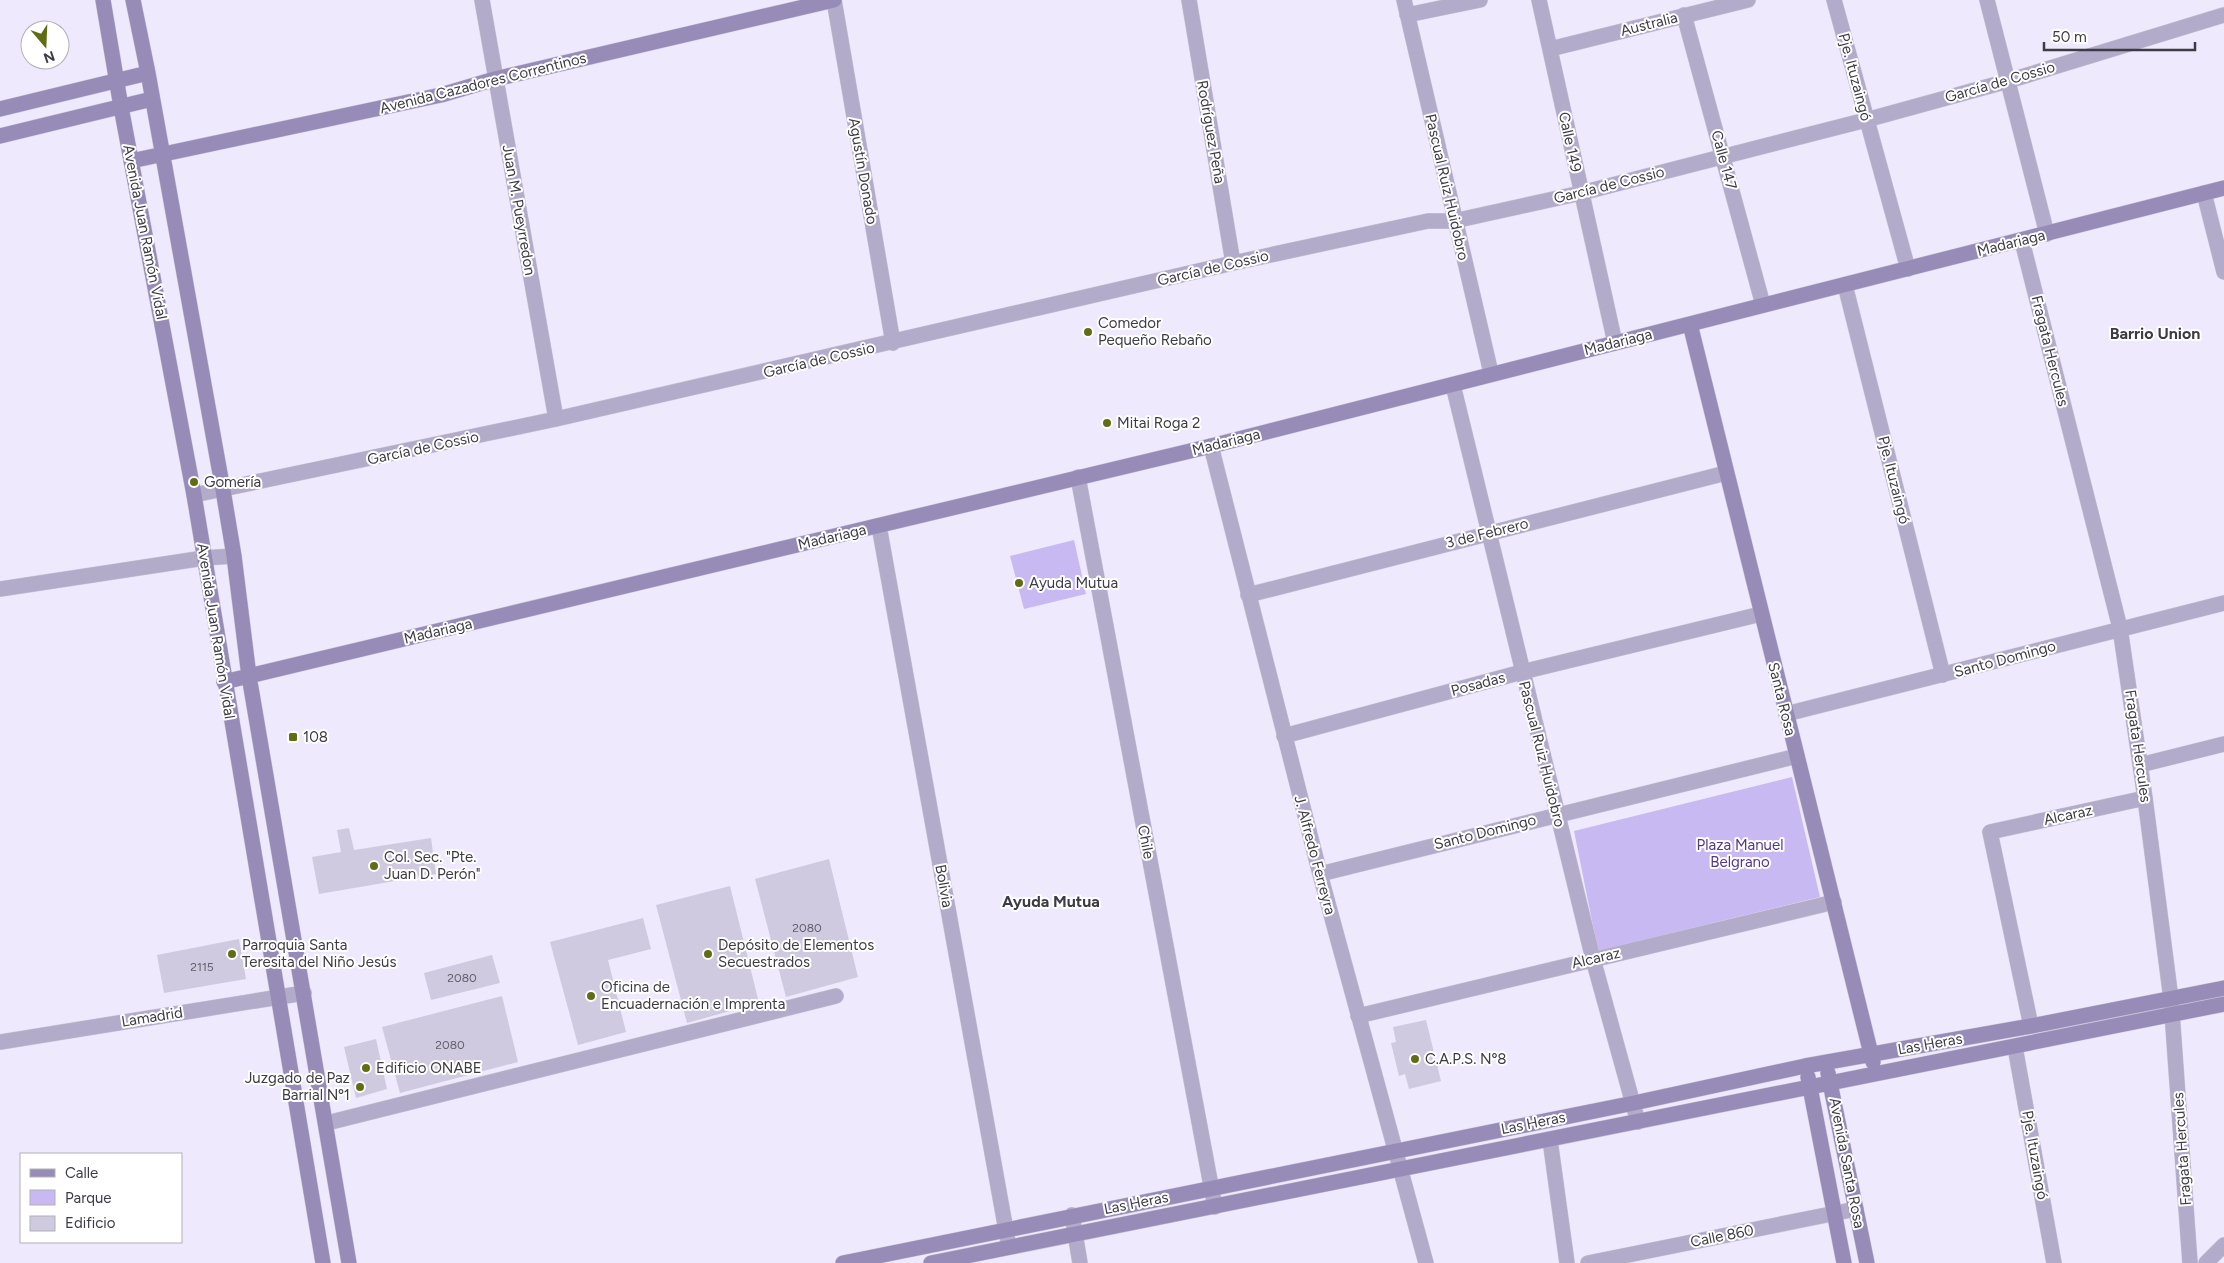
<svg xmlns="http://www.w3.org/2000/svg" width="2224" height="1263" viewBox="0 0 2224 1263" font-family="Figtree,sans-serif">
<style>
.green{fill:#c9b9f2}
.building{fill:#cfcae0}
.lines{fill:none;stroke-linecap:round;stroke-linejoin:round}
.street-casing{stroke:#cbc6d7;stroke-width:16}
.secondary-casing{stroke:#cbc6d7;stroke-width:16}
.street{stroke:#b3abca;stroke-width:15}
.secondary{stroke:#978bb8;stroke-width:15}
.poi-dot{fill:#616d15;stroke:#fff;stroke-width:2}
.labels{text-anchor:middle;stroke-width:4;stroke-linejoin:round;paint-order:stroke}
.number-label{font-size:12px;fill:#625f6b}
.street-label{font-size:15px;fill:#3d3b44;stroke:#fff}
.poi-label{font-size:15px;fill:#3d3b44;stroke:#fff;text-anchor:start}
.park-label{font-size:15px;fill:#543788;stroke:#fff}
.neighbourhood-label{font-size:16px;font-weight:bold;fill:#3d3b44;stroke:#fff}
</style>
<rect width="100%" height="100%" fill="#eee9fc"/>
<!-- green -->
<path class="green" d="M1074 540 1086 594 1024 609 1010 556Z
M1792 777 1820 897 1598 951 1574 831Z"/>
<!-- building -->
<path class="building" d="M349 828 354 850 431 838 436 874 319 894 312 857 341 852 337 830Z
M829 859 858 977 786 997 755 879Z
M730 886 759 1003 687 1023 656 905Z
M643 918 651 949 608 960 626 1032 578 1045 550 942Z
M239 939 246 979 164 993 157 955Z
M492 955 500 983 431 1000 424 973Z
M502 996 518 1062 400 1093 382 1027Z
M1426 1020 1441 1081 1409 1089 1405 1074 1399 1076 1391 1043 1396 1042 1393 1027Z
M376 1039 387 1089 356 1098 344 1047Z"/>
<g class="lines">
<defs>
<path id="street" d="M482 0 556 419
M834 0 893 343
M1189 0 1233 263
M1404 0 1491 373
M1539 0 1615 343
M1834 0 1908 269
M1987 0 2047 234
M1407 15 1480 0
M1684 15 1763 305
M1550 49 1748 0
M2204 193 2224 272
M2022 241 2120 628 2145 798 2171 999 2190 1263
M1845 285 1943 675
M1453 385 1593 959 1638 1122
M1211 446 1320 874 1426 1263
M1078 477 1215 1207
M194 495 556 419 1233 263 1428 221H1454L1581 193 1866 120 2008 81 2224 15
M879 526 1009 1247
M0 589 204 558 234 556
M1248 595 1726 473
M1786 714 2224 603
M1284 736 1522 672 1761 614
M2140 765 2224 744
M1320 874 1797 756
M1358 1016 1834 902
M2031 1026 1990 832 2145 798
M0 1042 304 993
M2015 1047 2054 1263
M327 1123 836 996
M1550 1140 1567 1263
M1072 1215 1080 1263
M1588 1263 1856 1209
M2206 1263 2224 1245"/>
<path id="secondary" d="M103 0 121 107 194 495 323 1263
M133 0 148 73 223 490 234 556 249 676 349 1263
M0 109 148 73
M0 136 152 99
M131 161 441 95 495 79 834 0
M1690 324 1873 1062
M224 682 1211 446 2224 188
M1828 1073 1867 1263
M1808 1077 1844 1263
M843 1263 1634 1103 1805 1066 2031 1026 2224 988
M931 1263 2224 1004"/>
</defs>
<!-- street casing -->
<use href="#street" class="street-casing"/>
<!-- secondary casing -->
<use href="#secondary" class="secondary-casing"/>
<!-- street -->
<use href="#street" class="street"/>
<!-- secondary -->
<use href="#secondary" class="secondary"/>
</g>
<!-- markers -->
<g class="poi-dot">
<circle cx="1088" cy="332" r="5"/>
<circle cx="1107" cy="423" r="5"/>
<circle cx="194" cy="482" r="5"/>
<circle cx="1019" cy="583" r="5"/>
<rect x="288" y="732" width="10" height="10" rx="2.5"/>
<circle cx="374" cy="866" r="5"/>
<circle cx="232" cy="954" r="5"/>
<circle cx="708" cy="954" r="5"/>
<circle cx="591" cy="996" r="5"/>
<circle cx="1415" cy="1059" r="5"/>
<circle cx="366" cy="1068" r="5"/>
<circle cx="360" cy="1087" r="5"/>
</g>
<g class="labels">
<!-- number labels -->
<g class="number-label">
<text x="807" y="932">2080</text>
<text x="202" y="971">2115</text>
<text x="462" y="982">2080</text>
<text x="450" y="1049">2080</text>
</g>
<!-- street labels -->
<g class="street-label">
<text transform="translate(1649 24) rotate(-14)" y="5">Australia</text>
<text transform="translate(1855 77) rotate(75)" y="5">Pje. Ituzaingó</text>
<text transform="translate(2000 82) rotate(-16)" y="5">García de Cossio</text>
<text transform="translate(483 83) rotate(-14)" y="5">Avenida Cazadores Correntinos</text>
<text transform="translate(1211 132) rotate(80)" y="5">Rodríguez Peña</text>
<text transform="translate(1570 142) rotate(78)" y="5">Calle 149</text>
<text transform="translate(1724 160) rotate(75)" y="5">Calle 147</text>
<text transform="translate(863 171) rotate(80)" y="5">Agustín Donado</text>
<text transform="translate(1609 185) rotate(-14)" y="5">García de Cossio</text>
<text transform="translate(1447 187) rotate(77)" y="5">Pascual Ruiz Huidobro</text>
<text transform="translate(519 210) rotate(80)" y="5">Juan M. Pueyrredon</text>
<text transform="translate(145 232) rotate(79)" y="5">Avenida Juan Ramón Vidal</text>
<text transform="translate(2011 243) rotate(-14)" y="5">Madariaga</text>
<text transform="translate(1213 268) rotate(-13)" y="5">García de Cossio</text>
<text transform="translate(1618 342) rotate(-14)" y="5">Madariaga</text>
<text transform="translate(2050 351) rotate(76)" y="5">Fragata Hercules</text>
<text transform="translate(819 360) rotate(-13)" y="5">García de Cossio</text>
<text transform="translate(1226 442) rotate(-14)" y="5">Madariaga</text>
<text transform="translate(423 448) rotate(-12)" y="5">García de Cossio</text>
<text transform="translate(1894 480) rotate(76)" y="5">Pje. Ituzaingó</text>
<text transform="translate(1487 533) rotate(-14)" y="5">3 de Febrero</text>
<text transform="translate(832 537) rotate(-13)" y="5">Madariaga</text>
<text transform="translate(216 631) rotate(81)" y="5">Avenida Juan Ramón Vidal</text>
<text transform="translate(438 631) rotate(-13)" y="5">Madariaga</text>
<text transform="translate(2005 659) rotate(-15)" y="5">Santo Domingo</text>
<text transform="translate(1478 684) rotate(-15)" y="5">Posadas</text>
<text transform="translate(1782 699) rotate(76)" y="5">Santa Rosa</text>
<text transform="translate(2138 746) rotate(82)" y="5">Fragata Hercules</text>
<text transform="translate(1542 754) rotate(76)" y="5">Pascual Ruiz Huidobro</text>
<text transform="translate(2068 815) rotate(-12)" y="5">Alcaraz</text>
<text transform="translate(1485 832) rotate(-14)" y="5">Santo Domingo</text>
<text transform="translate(1146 842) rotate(79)" y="5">Chile</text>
<text transform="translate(1315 855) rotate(75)" y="5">J. Alfredo Ferreyra</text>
<text transform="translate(944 886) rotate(80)" y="5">Bolivia</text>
<text transform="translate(1596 958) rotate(-13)" y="5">Alcaraz</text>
<text transform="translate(152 1017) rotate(-9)" y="5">Lamadrid</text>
<text transform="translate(1930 1044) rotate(-10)" y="5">Las Heras</text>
<text transform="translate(1533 1123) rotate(-11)" y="5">Las Heras</text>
<text transform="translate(2182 1149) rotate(-94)" y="5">Fragata Hercules</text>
<text transform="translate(2035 1155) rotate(80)" y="5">Pje. Ituzaingó</text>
<text transform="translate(1847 1163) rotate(79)" y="5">Avenida Santa Rosa</text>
<text transform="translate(1136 1203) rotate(-11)" y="5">Las Heras</text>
<text transform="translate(1722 1236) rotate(-11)" y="5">Calle 860</text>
</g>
<!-- poi labels -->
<g class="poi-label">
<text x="1098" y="328">Comedor<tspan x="1098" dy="17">Pequeño Rebaño</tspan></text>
<text x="1117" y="428">Mitai Roga 2</text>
<text x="204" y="487">Gomería</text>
<text x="1029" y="588">Ayuda Mutua</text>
<text x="303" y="742">108</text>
<text x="384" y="862">Col. Sec. "Pte.<tspan x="384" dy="17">Juan D. Perón"</tspan></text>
<text x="242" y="950">Parroquia Santa<tspan x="242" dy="17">Teresita del Niño Jesús</tspan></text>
<text x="718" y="950">Depósito de Elementos<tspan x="718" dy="17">Secuestrados</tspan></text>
<text x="601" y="992">Oficina de<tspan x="601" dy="17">Encuadernación e Imprenta</tspan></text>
<text x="1425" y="1064">C.A.P.S. Nº8</text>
<text x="376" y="1073">Edificio ONABE</text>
<text x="350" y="1083" text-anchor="end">Juzgado de Paz<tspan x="350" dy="17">Barrial Nº1</tspan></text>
</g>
<!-- park labels -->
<g class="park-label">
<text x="1740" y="850">Plaza Manuel<tspan x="1740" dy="17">Belgrano</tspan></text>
</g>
<!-- neighbourhood labels -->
<g class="neighbourhood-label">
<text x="2155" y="339">Barrio Union</text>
<text x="1051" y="907">Ayuda Mutua</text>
</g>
</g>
<!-- legend -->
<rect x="20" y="1153" width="162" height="90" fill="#ffffff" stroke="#b1b1b4"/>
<rect x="30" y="1169" width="25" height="8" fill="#978bb8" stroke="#b1b1b4"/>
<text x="65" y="1178" font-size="15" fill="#3d3b44">Calle</text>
<rect x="30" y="1190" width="25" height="15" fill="#c9b9f2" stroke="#b1b1b4"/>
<text x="65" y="1203" font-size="15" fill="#3d3b44">Parque</text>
<rect x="30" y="1216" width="25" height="15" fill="#cfcae0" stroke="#b1b1b4"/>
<text x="65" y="1228" font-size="15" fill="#3d3b44">Edificio</text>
<!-- north arrow -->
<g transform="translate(45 45) rotate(161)"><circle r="24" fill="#ffffff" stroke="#b1b1b4"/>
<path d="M0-4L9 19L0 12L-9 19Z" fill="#616d15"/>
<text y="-8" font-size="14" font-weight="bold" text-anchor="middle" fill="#3d3b44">N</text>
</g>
<!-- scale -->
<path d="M2044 42v8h151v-8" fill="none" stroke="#3d3b44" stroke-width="2.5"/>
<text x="2052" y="42" font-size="15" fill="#3d3b44" stroke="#ffffff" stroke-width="4" paint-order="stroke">50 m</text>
</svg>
